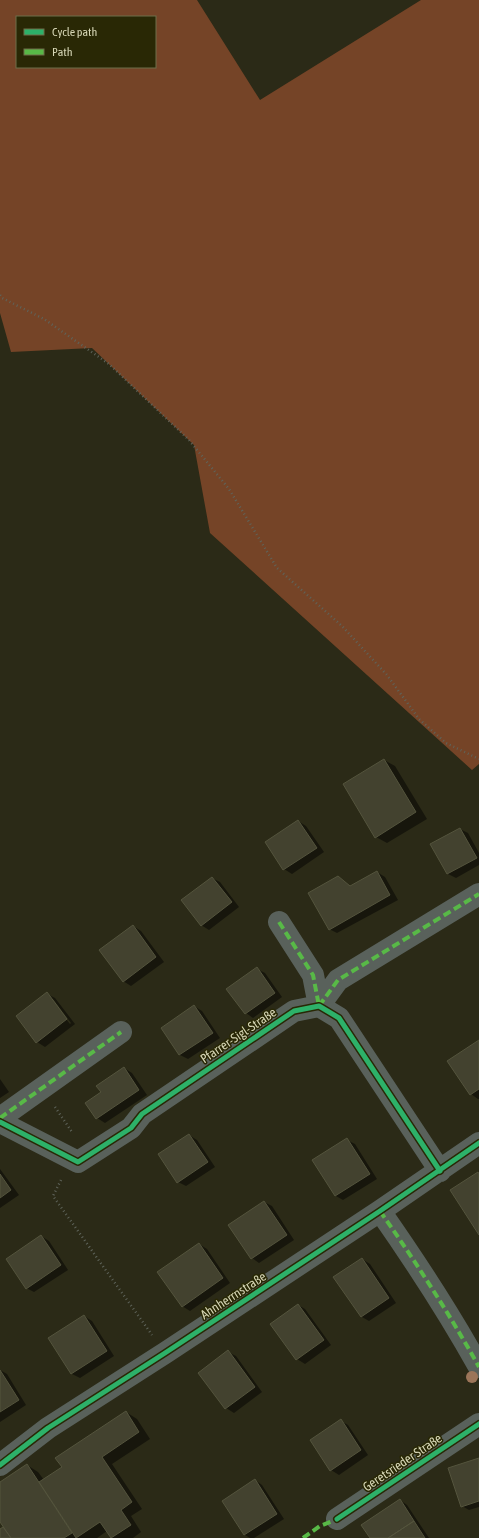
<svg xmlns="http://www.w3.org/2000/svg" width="479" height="1538" viewBox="0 0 479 1538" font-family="'Asap Condensed',sans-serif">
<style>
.forest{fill:#754427;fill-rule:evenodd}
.shadow{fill:#0007;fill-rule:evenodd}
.building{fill:#43422f;stroke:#54543d}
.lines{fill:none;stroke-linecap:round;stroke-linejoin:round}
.path{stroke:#5f645b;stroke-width:2.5;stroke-dasharray:1 3;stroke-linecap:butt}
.minor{stroke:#59615b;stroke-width:22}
.quiet{stroke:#58b947;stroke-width:4;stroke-dasharray:8 4;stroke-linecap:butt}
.cycleway-casing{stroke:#292805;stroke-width:8}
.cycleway{stroke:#2db169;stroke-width:5}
.tree{fill:#9c7559}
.labels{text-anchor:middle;stroke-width:3;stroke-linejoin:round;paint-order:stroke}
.street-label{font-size:13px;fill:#d6d6b5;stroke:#292805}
</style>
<rect width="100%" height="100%" fill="#2b2a17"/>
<!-- forest -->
<path class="forest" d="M0 0H197L260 100 421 0H479V764L472 770 210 533 194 445 92 348 11 352 0 313ZM17 17H155V67H17Z"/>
<!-- shadow -->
<path class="shadow" d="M384 760 395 766 427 819 387 843 376 837Z
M298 821 306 826 324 852 292 874 284 869Z
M460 829 468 833 479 853V865L456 878 448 874 432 845Z
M377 872 385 877 398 900 337 933 329 929 338 878 351 887Z
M212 878 220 882 239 907 209 930 201 925Z
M133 926 141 931 164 962 131 986 123 981Z
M257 969 265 973 282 997 253 1018 246 1013Z
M47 994 55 998 75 1024 45 1047 37 1042 18 1016ZM50 999H53L71 1023 70 1024Z
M194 1006 202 1011 220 1038 188 1059 180 1055 162 1028Z
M479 1041V1099H478L471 1094Z
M124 1068 132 1073 147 1095 105 1123 97 1118 102 1093Z
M0 1079 9 1092 0 1098Z
M189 1135 197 1140 215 1167 186 1186 178 1182Z
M347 1140 355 1144 377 1179 343 1200 336 1196Z
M0 1169 19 1195 0 1208Z
M264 1202 272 1206 294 1240 259 1263 252 1258Z
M41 1236 49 1241 68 1270 34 1292 26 1288Z
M199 1244 207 1249 230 1283 190 1311 182 1306Z
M362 1259 370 1264 396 1303 369 1321 362 1317 335 1278Z
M298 1305 305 1309 331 1345 305 1364 297 1359 272 1324Z
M84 1316 92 1321 114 1356 80 1378 72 1374 49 1339Z
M228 1352 236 1356 262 1392 234 1413 226 1408Z
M0 1370 7 1374 26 1405 0 1422Z
M126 1412 137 1419 150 1439 112 1464 142 1509 131 1516 141 1532 133 1538H112L107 1531 97 1538H0V1530L5 1527 0 1520V1483L27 1465 38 1472 44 1480 63 1467Z
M341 1421 348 1425 368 1455 339 1475 331 1470Z
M479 1459V1507L469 1510 462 1506Z
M255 1480 262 1485 284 1519 254 1538H250L245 1535 223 1501Z
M400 1500 407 1505 429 1538H371Z"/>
<!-- building -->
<path class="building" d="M384 759 416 812 375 838 343 784Z
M298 820 317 848 283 870 265 842Z
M460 828 477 858 447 874 430 844Z
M377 871 390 895 329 930 308 893 338 876 350 886Z
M212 877 232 902 201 926 181 900Z
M133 925 156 957 123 982 99 950Z
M257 967 275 993 245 1014 226 989Z
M47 992 67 1019 36 1043 16 1016Z
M194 1005 213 1033 179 1055 161 1028Z
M479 1040V1089L470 1095 447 1061Z
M124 1067 139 1090 96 1119 85 1103 101 1092 96 1086Z
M189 1134 208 1162 177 1183 158 1154Z
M347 1138 370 1174 335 1196 312 1160Z
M478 1172 479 1174V1235L450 1190Z
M0 1174 11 1190 0 1198Z
M264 1201 287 1235 251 1259 228 1225Z
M41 1235 61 1265 26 1289 6 1259Z
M199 1243 223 1278 182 1307 157 1272Z
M362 1258 389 1298 361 1317 333 1277Z
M298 1304 324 1340 296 1360 270 1324Z
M84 1315 107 1351 71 1374 48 1338Z
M228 1350 255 1387 225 1409 198 1373Z
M0 1370 19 1400 0 1412Z
M126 1411 139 1432 102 1457 132 1502 121 1510 131 1525 111 1538 100 1522 76 1538 39 1482 62 1467 55 1458Z
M341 1419 361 1450 330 1471 310 1440Z
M479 1458V1501L461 1507 448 1468Z
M27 1464 72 1533 64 1538H11L0 1522V1482Z
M255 1479 277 1514 244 1535 222 1501Z
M400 1499 414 1521 388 1538H370L361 1525Z
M414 1521 425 1538H388Z
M3 1527 11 1538H0V1529Z"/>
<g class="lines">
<!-- path -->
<path class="path" d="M0 295 2 298 44 319 109 364 189 440 229 489 277 568 342 626 387 675 419 719 446 743 479 759
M55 1107 72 1132
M61 1180 53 1196 152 1335"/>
<!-- minor -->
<path class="minor" d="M279 922 313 975 319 1006
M319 1006 338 980 479 894
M0 1118 121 1032
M0 1122 78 1162 131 1128 142 1114 294 1011 319 1006 339 1018 440 1171
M380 1211C415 1261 449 1313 479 1367
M0 1465 48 1428 165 1353 380 1211 479 1143
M337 1519 479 1424"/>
<!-- quiet -->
<path class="quiet" d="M279 922 313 975 319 1006
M319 1006 338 980 479 894
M0 1118 121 1032
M380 1211C415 1261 449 1313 479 1367
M303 1538 320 1526 340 1518"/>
<defs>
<path id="cycleway" d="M0 1122 78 1162 131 1128 142 1114 294 1011 319 1006 339 1018 440 1171
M0 1465 48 1428 165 1353 380 1211 479 1143
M337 1519 479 1424"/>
</defs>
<!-- cycleway casing -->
<use href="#cycleway" class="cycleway-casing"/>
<!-- cycleway -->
<use href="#cycleway" class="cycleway"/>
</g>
<!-- trees -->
<circle class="tree" cx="472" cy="1377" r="6"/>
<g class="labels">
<!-- street labels -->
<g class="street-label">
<text transform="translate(238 1035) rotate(-34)" y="5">Pfarrer-Sigl-Straße</text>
<text transform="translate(233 1295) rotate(-33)" y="5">Ahnherrnstraße</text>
<text transform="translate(402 1462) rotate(-34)" y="5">Geretsrieder Straße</text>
</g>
</g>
<!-- legend -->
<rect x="16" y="16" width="140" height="52" fill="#292805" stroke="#6e6e4b"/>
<rect x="24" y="29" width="20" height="6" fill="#2db169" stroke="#6e6e4b"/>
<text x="52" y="36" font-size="12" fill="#d6d6b5">Cycle path</text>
<rect x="24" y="49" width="20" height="6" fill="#58b947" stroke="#6e6e4b"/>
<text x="52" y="56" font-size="12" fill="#d6d6b5">Path</text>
</svg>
